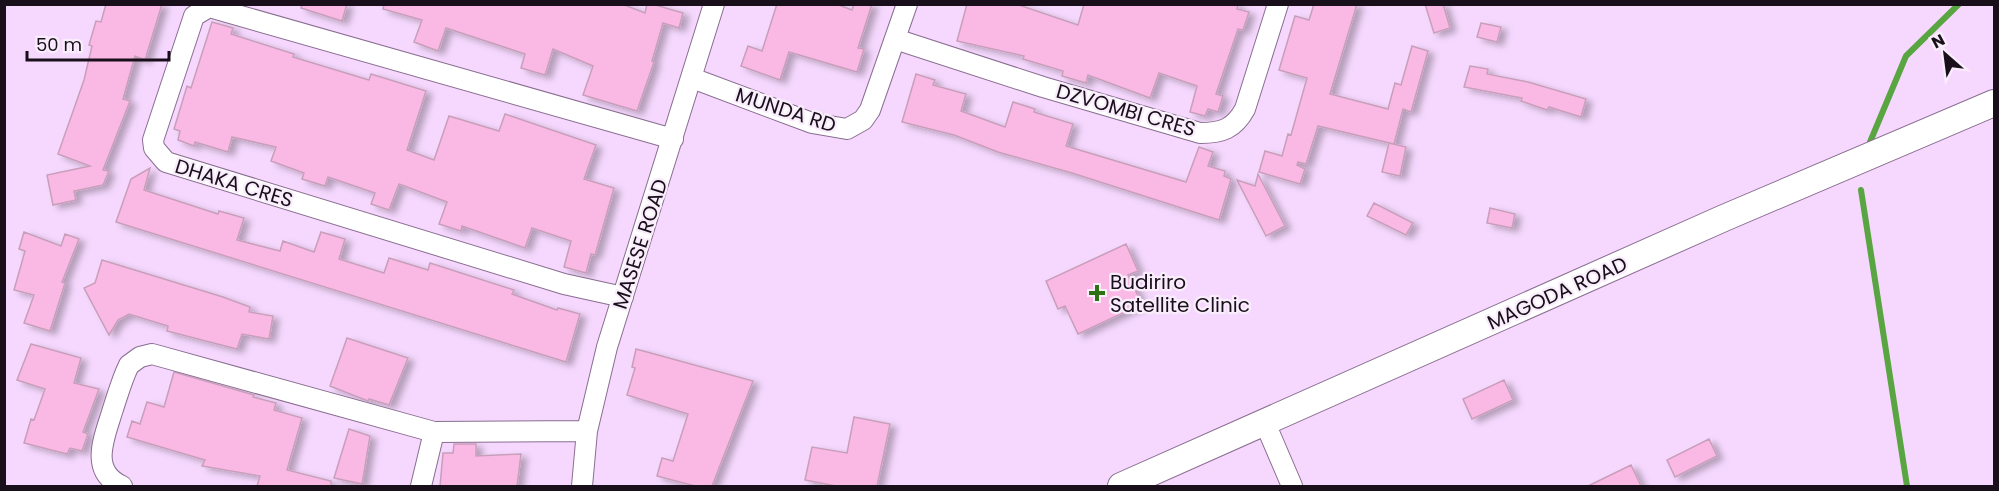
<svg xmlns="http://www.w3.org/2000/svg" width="1999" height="491" viewBox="0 0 1999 491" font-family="Poppins,sans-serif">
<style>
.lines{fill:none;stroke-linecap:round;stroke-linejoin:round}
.stream{stroke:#58a541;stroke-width:6}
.building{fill:#fab9e5;stroke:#c89fba;stroke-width:1.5;filter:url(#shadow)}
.minor-casing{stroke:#896e90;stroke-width:22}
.tertiary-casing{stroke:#896e90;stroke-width:28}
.minor{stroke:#fff;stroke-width:20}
.tertiary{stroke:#fff;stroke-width:26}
.poi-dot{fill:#2d7212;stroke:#f9edfc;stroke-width:2}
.labels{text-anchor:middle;stroke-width:4.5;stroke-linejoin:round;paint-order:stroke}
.street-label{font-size:20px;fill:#190f1b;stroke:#f9edfc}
.poi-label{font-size:20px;fill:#190f1b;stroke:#f9edfc;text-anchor:start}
</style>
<defs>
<filter id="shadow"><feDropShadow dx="6" dy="3.5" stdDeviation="3" flood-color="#0004"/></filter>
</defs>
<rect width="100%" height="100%" fill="#f6d8fe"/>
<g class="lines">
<!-- stream -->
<path class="stream" d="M1870 142 1906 56 1959 4
M1861 190 1907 486"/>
</g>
<!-- building -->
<path class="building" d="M106 4H162L145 60 135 56 123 99 130 101 103 170 109 171 103 185 74 191 76 200 53 205 47 175 90 166 58 154 84 80 92 46 89 45 96 21 101 22Z
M302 4H347L342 21 301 8Z
M384 4H622L645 13 647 4H652L683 13 679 28 663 23 652 61 654 62 637 111 583 95 593 66 553 49 545 75 521 68 525 54 446 28 438 51 414 42 422 20 383 9Z
M777 4H836L852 10 854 4H872L858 48 864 49 857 72 789 52 780 80 741 66 748 46 762 51Z
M967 4H1016L1078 25 1084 4H1238L1237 9 1249 12 1243 30 1238 29 1216 94 1223 96 1218 112 1208 109 1205 116 1190 112 1197 86 1159 73 1150 98 1088 75 1086 83 1062 76 1063 71 1023 59 1024 56 957 41Z
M1314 4H1357L1330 94 1388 109 1395 83 1401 85 1412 46 1428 51 1411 112 1403 109 1394 144 1318 126 1306 164 1298 162 1297 165 1305 169 1300 184 1259 172 1265 151 1282 156 1288 134 1291 135 1307 78 1279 70 1295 16 1309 20Z
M1425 4H1443L1450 28 1434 33Z
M212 22 233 28 231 34 294 54 293 57 369 80 371 74 426 91 407 150 434 160 449 116 499 131 505 114 596 145 584 179 614 188 595 255 591 254 586 273 564 267 571 241 532 228 525 248 462 226 461 231 439 224 447 202 399 184 389 210 371 204 375 193 328 177 325 186 302 179 304 173 271 161 276 147 232 137 228 152 195 142 194 146 178 140 180 131 174 129 187 86 191 88Z
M1481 23 1501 27 1497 42 1477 37Z
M1470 66 1488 69 1487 74 1528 82 1586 99 1581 117 1549 107 1547 110 1521 101 1522 98 1464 87Z
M916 74 935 80 933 85 966 94 961 111 1005 127 1013 102 1035 109 1034 112 1073 124 1066 146 1186 182 1199 147 1213 152 1208 166 1225 171 1224 176 1231 179 1219 220 1072 173 998 152 954 135 902 122Z
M1389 143 1406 147 1400 176 1382 172Z
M150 168 144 190 218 214 219 211 244 218 237 240 280 251 283 241 314 252 321 232 345 239 339 259 384 273 389 258 428 270 430 263 514 290 512 294 557 310 558 308 580 314 566 362 116 222 131 179Z
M1258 174 1285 226 1266 236 1237 180 1255 186Z
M1374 203 1413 223 1406 235 1367 216Z
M1490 208 1515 214 1512 228 1487 223Z
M24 232 61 246 65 234 79 239 62 282 65 283 50 331 24 323 34 295 14 290 25 251 19 249Z
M1126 244 1138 271 1128 275 1142 304 1078 334 1065 306 1058 309 1046 281Z
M102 260 223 297 250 307 249 312 273 316 269 339 242 334 237 349 167 331 168 326 129 314 118 320 109 335 84 288 95 283Z
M347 338 408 358 389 405 369 399 368 401 330 386Z
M31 344 81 358 74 383 99 389 83 432 88 434 82 451 70 448 67 454 24 443 31 419 34 420 45 389 17 380Z
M636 349 753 381 712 486H695L657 476 662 458 673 461 688 414 627 395 635 368 632 367Z
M174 372 254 395 253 397 276 403 274 410 302 418 287 470 331 481V486H257L260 476 202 466 205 460 127 437 132 421 140 424 147 402 164 407Z
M1504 380 1513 400 1472 419 1463 399Z
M854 417 890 424 877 486H836L805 480 812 447 847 453Z
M349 429 370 436 362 484 334 478Z
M1709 439 1717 456 1675 477 1667 460Z
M454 444H476V456L521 454 517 486H440L443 453H453Z
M1631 465 1641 486H1588Z"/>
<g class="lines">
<defs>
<path id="minor" d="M895 39 1043 87 1200 133C1222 133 1234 129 1245 109L1278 4
M692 78 812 123 847 129 863 120 870 110 907 4
M623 297 564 284 166 162 154 148 153 140 194 16 209 7 673 139
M1265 423 1292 486
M122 486C88 471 105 436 113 409 118 394 122 379 129 365L140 357 152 354 434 432 587 431
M421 486 434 432
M582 486 587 431 607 347 714 4"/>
<path id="tertiary" d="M1121 486 1724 218 1994 103"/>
</defs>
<!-- minor casing -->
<use href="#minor" class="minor-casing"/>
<!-- tertiary casing -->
<use href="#tertiary" class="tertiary-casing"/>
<!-- minor -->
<use href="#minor" class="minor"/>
<!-- tertiary -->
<use href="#tertiary" class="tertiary"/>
</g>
<!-- markers -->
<path class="poi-dot" d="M1094 284h6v6h6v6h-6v6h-6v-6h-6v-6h6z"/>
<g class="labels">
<!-- street labels -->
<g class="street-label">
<text transform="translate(786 110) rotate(18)" y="7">MUNDA RD</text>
<text transform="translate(1126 110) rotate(16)" y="7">DZVOMBI CRES</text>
<text transform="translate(234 183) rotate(17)" y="7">DHAKA CRES</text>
<text transform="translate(640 244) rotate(-72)" y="7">MASESE ROAD</text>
<text transform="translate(1557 293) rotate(-24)" y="7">MAGODA ROAD</text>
</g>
<!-- poi labels -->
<g class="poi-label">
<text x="1110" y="289">Budiriro<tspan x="1110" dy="23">Satellite Clinic</tspan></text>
</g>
</g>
<!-- border -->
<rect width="1999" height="491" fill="none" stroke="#190f1b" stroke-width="12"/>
<!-- north arrow -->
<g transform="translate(1945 54) rotate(332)" stroke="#f9edfc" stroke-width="4.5" paint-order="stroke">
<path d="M0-4.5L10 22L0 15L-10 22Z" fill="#190f1b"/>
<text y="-9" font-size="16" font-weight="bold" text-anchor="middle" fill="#190f1b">N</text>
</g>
<!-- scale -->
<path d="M27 51v9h142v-9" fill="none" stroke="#190f1b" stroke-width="3"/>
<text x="36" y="51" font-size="18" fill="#190f1b" stroke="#f9edfc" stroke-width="4.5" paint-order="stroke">50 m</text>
</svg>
